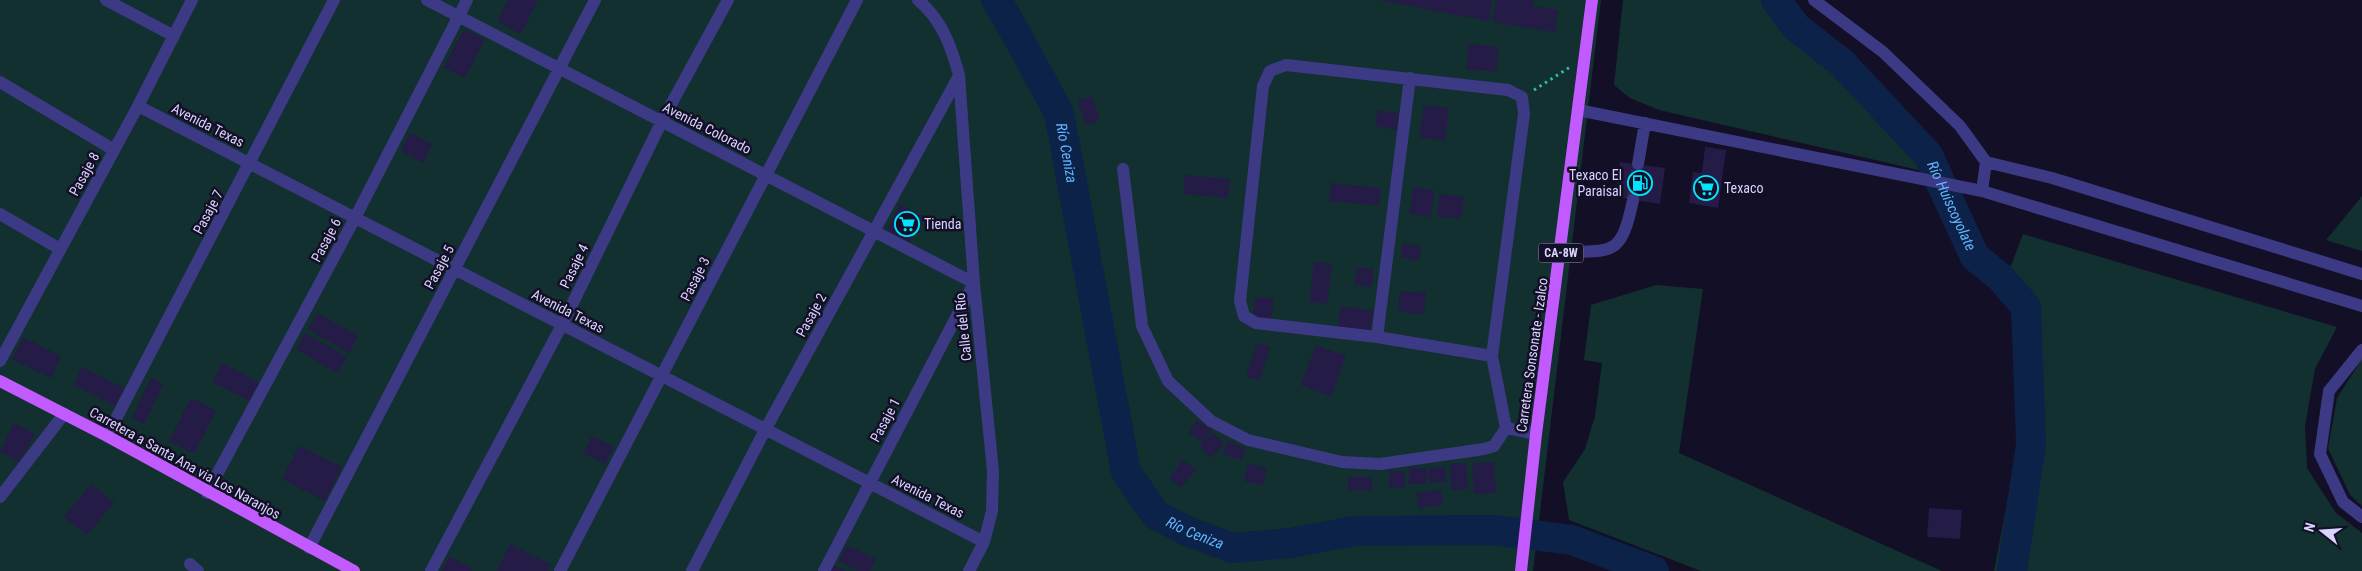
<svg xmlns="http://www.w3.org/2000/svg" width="2362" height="571" viewBox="0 0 2362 571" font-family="'Roboto Condensed',sans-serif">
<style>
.green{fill:#12302f}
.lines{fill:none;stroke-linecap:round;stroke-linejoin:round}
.river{stroke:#0c2248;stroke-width:30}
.building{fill:#241b47}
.minor-tunnel{stroke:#312d47;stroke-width:12;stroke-dasharray:12 6;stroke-linecap:butt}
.path{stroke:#2fb8b0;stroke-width:3;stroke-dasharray:2.5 4;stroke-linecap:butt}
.minor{stroke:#3d3a85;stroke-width:12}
.major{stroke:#c25bff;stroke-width:12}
.labels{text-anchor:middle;stroke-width:5;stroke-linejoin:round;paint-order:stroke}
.shield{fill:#130f26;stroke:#9e99be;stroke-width:1}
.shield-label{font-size:12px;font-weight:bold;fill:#d9d4ff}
.street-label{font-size:14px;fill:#d9d4ff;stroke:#130f26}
.poi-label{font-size:14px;fill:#d9d4ff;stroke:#130f26;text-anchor:start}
.water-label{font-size:15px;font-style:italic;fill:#62b6ff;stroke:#130f26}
</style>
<rect width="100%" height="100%" fill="#130f26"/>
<!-- green -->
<path class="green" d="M0 0H1601L1533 571H0Z
M1623 0H1772L1793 29 1839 64 1927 172 1659 110 1630 98 1614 85Z
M2362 196V251L2326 240Z
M2023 234 2337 327 2315 369 2305 426 2307 468 2336 513 2362 533V571H1994L2018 445 2017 312 1997 290 2012 263Z
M1656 285 1703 289 1679 453 1942 571H1701L1569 520 1563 482 1585 449 1595 416 1602 363 1584 360 1591 305Z
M2362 359V506L2350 495 2328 448 2337 398Z"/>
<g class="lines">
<!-- river -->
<g class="river">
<path id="s1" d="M996 0 1009 21 1059 113 1126 472 1156 515 1187 531 1232 548 1291 543 1354 531 1493 530 1572 540 1654 571"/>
<path id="s2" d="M1776 0 1796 27 1842 63 1928 155 1975 257 2000 277 2026 307 2031 444 2012 571"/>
</g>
</g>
<!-- building -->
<path class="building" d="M508 0H538L521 34 497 21Z
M1378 0H1492L1489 21Z
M1496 0H1534L1533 6 1558 10 1555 32 1493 22Z
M464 29 485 39 465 78 444 67Z
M1469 44 1499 47 1496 72 1466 69Z
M1092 96 1100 120 1086 125 1078 101Z
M1424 105 1449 108 1445 141 1419 137Z
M1378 110 1400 114 1397 130 1375 126Z
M410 133 432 144 423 163 401 151Z
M1705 147 1726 150 1718 208 1689 203 1693 172 1702 173Z
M1620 162 1665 168 1660 204 1615 197Z
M1185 175 1230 179 1228 198 1184 194Z
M1331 183 1381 188 1379 206 1329 201Z
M1413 187 1435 191 1431 217 1409 214Z
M1440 194 1464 197 1461 219 1437 216Z
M900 204 923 216 909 242 887 230Z
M1402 244 1421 246 1420 260 1401 258Z
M1314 262 1332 264 1327 304 1309 302Z
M1357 268 1374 269 1372 287 1355 285Z
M1400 291 1426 293 1424 314 1398 311Z
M1255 297 1274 299 1271 319 1253 316Z
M1341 306 1373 311 1370 331 1338 327Z
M318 313 358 336 349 353 308 329Z
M305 333 347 357 337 373 296 349Z
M23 337 61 356 51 378 12 359Z
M1257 343 1270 347 1259 381 1246 376Z
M1316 345 1346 356 1331 397 1301 385Z
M222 363 260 383 250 401 212 382Z
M82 367 124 388 115 406 73 385Z
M151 378 163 384 144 424 132 418Z
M191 398 216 411 194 454 169 441Z
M1197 420 1212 430 1204 442 1214 433 1224 445 1210 458 1200 446 1204 442 1189 433Z
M14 423 35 434 19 462 0 452Z
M592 436 614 447 605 464 583 453Z
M1227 441 1246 448 1241 460 1223 454Z
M299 446 342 467 325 501 282 479Z
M1183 460 1196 470 1181 487 1169 478Z
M1494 462 1496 493 1474 494 1472 463Z
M1466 463 1468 489 1451 490 1450 464Z
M1248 464 1267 468 1263 485 1244 481Z
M1445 467 1446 482 1430 483 1429 468Z
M1409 468H1427V484H1409Z
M1389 471H1405V487L1389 488Z
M1348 477H1372V490H1348Z
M91 484 114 502 87 535 64 517Z
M1441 490 1443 505 1418 508 1417 493Z
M1929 508 1962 510 1960 539 1927 537Z
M510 544 550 564 547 571H497Z
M847 545 876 559 870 571H858L839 561Z
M449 556 472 568 471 571H442Z
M834 565 845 571H831Z"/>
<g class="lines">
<!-- minor-tunnel -->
<path class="minor-tunnel" d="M1633 200 1638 164"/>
<!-- path -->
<path class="path" d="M1534 90 1570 67"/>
<!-- minor -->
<path class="minor" d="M106 0 174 36
M427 0 974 283 824 571
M918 0C942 20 951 46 959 75L974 283 993 471 992 511 984 542 969 571
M1814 0 1883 52 1960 126 1986 162 1982 191
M0 82 114 150
M138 106 984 542
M1578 110 1982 191 2362 306
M1986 162 2052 178 2362 274
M1638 164 1645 123
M1123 169 1142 326 1168 381 1211 421 1248 440 1342 462 1380 464 1484 449 1494 446 1506 428
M0 214 60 249
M1561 252C1615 251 1621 256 1633 200
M1377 337 1410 78
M2362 350 2329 391 2320 454 2343 502 2362 517
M1492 356 1377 337 1256 323 1244 316 1240 301 1263 86 1270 71 1286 65 1508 90 1522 97 1524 114 1492 356 1506 428 1536 434
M0 361 138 106 192 0
M107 436 334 0
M207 493 355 218 467 0
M0 497 64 414
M309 548 595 0
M190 564 198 571
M431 571 562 325 662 121 728 0
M560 571 857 0
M692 571 765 430 959 76"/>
<!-- major -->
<path class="major" d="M0 381 107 436 354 571
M1521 571 1536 434 1592 0"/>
</g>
<!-- icons -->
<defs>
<symbol id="fuel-ring" viewBox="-11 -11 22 22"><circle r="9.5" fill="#130f26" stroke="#00e5ff" stroke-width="1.5"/><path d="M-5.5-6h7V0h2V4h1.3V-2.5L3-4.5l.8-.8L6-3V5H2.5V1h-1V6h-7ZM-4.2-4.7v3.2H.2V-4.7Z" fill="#00e5ff"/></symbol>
<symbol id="supermarket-ring" viewBox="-11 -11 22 22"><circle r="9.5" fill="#130f26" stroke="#00e5ff" stroke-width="1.5"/><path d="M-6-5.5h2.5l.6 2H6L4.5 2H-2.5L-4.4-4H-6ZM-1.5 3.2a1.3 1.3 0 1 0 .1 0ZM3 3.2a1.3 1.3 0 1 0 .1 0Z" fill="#00e5ff"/></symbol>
</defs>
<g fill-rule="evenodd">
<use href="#fuel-ring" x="1626" y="169" width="28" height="28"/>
<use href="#supermarket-ring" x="1692" y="174" width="28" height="28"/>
<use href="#supermarket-ring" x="893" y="210" width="28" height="28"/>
</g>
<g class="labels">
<!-- shield labels -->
<rect class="shield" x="1538.5" y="243.5" width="45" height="19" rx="4"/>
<g class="shield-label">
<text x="1561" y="257">CA-8W</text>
</g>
<!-- street labels -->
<g class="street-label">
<text transform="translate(208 125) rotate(27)" y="5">Avenida Texas</text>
<text transform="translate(707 128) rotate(27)" y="5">Avenida Colorado</text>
<text transform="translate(84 174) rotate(-61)" y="5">Pasaje 8</text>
<text transform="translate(208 212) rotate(-62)" y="5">Pasaje 7</text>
<text transform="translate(326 240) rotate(-62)" y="5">Pasaje 6</text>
<text transform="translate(574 266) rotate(-64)" y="5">Pasaje 4</text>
<text transform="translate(439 267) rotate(-62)" y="5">Pasaje 5</text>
<text transform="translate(695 279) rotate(-63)" y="5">Pasaje 3</text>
<text transform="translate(568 311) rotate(27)" y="5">Avenida Texas</text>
<text transform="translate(811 315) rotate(-61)" y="5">Pasaje 2</text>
<text transform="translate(963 327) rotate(-96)" y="5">Calle del Río</text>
<text transform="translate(1532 355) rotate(-82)" y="5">Carretera Sonsonate - Izalco</text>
<text transform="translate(885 420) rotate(-62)" y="5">Pasaje 1</text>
<text transform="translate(185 463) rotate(29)" y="5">Carretera a Santa Ana via Los Naranjos</text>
<text transform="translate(928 496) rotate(27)" y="5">Avenida Texas</text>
</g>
<!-- poi labels -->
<g class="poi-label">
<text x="1622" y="180" text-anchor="end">Texaco El<tspan x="1622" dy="16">Paraisal</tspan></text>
<text x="1724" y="193">Texaco</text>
<text x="924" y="229">Tienda</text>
</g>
<!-- water labels -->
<g class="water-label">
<text dy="5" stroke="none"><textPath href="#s1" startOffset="170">Río Ceniza</textPath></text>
<text dy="5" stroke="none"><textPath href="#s2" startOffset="274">Río Huiscoyolate</textPath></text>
<text dy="5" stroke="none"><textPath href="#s1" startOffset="590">Río Ceniza</textPath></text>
</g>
</g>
<!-- north arrow -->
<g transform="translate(2322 531) rotate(287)" stroke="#130f26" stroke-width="4" paint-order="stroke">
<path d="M0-4L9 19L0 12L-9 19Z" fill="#d9d4ff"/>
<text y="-8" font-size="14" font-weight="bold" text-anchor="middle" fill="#d9d4ff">N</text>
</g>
</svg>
